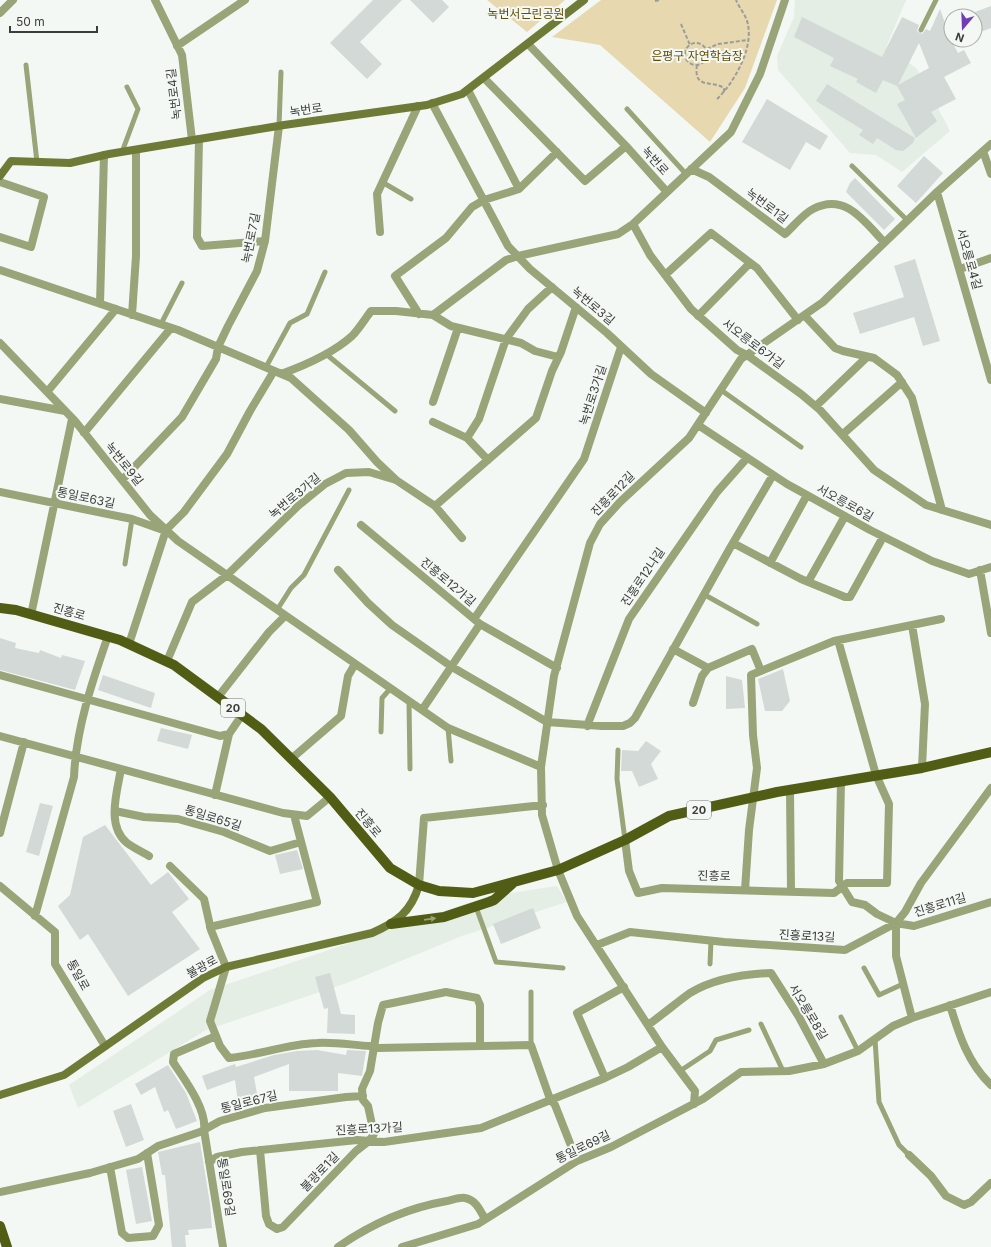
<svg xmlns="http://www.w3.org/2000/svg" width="991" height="1247" viewBox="0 0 991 1247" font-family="Inter,'Noto Sans KR',sans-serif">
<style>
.built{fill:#e4eee5}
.green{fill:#e8d8b0}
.building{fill:#d2d9d7;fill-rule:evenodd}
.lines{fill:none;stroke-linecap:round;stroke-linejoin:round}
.path{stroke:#9a9e9b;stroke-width:2;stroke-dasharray:4 2;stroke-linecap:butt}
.lane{stroke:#99a478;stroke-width:5}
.street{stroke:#99a478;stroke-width:8}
.secondary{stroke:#6e7b36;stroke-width:8}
.primary{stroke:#515d15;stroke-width:10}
.oneway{fill:#9aa379}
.labels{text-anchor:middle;stroke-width:4;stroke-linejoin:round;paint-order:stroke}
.shield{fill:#f3f8f4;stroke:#727572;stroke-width:1}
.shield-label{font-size:11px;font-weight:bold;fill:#3b3d3b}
.park-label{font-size:12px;fill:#654e03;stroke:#f3f8f4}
.street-label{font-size:12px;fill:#3b3d3b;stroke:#f3f8f4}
</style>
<rect width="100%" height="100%" fill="#f3f8f4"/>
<!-- built -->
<path class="built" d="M795 0H906L887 45 917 69 950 131 902 172 876 155 850 153 778 70 777 56 794 17Z
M557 886 567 902 462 936 347 983 206 1030 78 1108 69 1085 210 990 489 896Z"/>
<!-- green -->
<path class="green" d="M487 0H565L527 32Z
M601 0H777L745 88 710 142 600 45 552 37Z"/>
<!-- building -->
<path class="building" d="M373 0H402L360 42 382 64 367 79 330 43Z
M410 0H442L449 7 433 23Z
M991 6V28L975 34V12Z
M940 9 951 40 958 53 964 50 971 63 944 77 956 99 931 112 937 121 916 138 897 104 905 100 897 86 883 80 876 93 856 82 858 79 830 66 834 58 794 37 802 17 882 57 902 17 919 25 917 31 922 34 926 29 930 31ZM919 43 929 68 898 85Z
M827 84 915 138 913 143 903 151 896 150 877 138 873 144 859 135 863 130 816 101Z
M767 99 828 136 820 150 806 142 790 170 742 142Z
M924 156 943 173 916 203 897 186Z
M855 178 895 219 884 230 846 192 850 183Z
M915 259 940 341 923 346 914 317 860 334 853 313 904 297 894 266Z
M0 638 16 643 15 648 39 653 40 650 61 658 62 655 85 661 75 690 0 670Z
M783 669 790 701 782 711H765L758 679Z
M103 675 155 693 151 708 98 690Z
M726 676 742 680 745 708 726 709Z
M161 728 192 735 188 749 157 741Z
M646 741 661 751 651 764 658 779 639 787 632 771H621L622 750 638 751Z
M40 803 53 806 39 856 26 852Z
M105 825 151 885 168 872 189 899 172 912 200 949 128 996 88 934 80 940 58 906 70 895 83 837Z
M297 850 303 869 280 874 275 855Z
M533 908 541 928 501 944 493 924Z
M330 973 341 1014 355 1015V1034L327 1033 328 1008 324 1009 315 977Z
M317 1050 346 1055 347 1050 366 1051 362 1076 338 1073V1091H289V1064L254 1077 258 1099 238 1102 235 1080 207 1090 202 1076 235 1064 236 1067 274 1055 297 1051Z
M168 1065 186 1093 197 1121 176 1129 168 1110 164 1112 155 1087 141 1095 135 1084Z
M131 1104 144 1140 126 1147 113 1111Z
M200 1142 210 1204 212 1228 188 1230 189 1235H185L186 1247H172L165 1175H162L158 1152Z
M142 1167 152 1221 136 1224 126 1170Z"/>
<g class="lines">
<!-- path -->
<path class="path" d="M655 1 660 0
M681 24 690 45
M685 54a11 11 0 1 1 22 0a11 11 0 1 1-22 0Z
M707 49 718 44 748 40
M697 65C693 90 713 80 724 88V92
M717 99C734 83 753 49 748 25 747 16 739 8 736 0"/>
<!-- lane -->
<path class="lane" d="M921 30 936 0
M26 65 37 162
M627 109 686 174
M279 126 281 72
M122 152 138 109 127 87
M852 166 907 220
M382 182 411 199
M161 324 182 283
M326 354 395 411
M266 367 290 323 307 314 325 272
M721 390 801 447
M125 564 132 519
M705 595 757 624
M277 610 291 588 304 575 349 490
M409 702 410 769
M448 728 451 761
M381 732 382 698 390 689
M618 750 617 779 625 840
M476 907 496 962 563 968
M710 964 711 941
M864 968 879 995 903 984
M531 992V1045
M841 1017 858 1051
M761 1024 783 1071
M875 1039 879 1102 899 1145 909 1155
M680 1071 710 1051 716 1040 749 1030"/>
<!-- street -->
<path class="street" d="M155 0 182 55 192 140
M0 13 13 0
M528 44 626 146 667 192
M177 46 245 0
M484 78 585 181 626 146
M468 90 519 189
M432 103 508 246 530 269 607 333 651 374 706 413
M199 139 197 237 202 246 265 241
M983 151 991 174
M691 169 709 177 785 234C793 227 803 214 813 209 845 192 864 221 884 242
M0 182 44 197 31 247 0 237
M937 192 991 380
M633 224 650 255 691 309 737 350 747 355 801 394 820 410 874 470 926 505 991 525
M380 232 377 194 418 106
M960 269 991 258
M0 270 178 330 291 378 349 430 377 462 396 480
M665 275 711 233 757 268 798 320
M100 304 104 155
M419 314 395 276 446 238 472 207 484 200 519 189 557 152
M132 315 136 256V150
M433 315 506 260 518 256 618 234 633 224 731 132 760 74 785 0
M698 316 750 263
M805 316 835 348 843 351 874 358 897 375 912 398 942 510
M0 343 75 421 150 515 178 541 448 728 541 767
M281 374C306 365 332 354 352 336 359 329 365 319 371 311H396L433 315 451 326 521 343 535 351 558 357
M47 392 116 309
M0 399 65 411
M433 402 458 328
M816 406 867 357
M433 422 467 438 479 419 506 339 528 309 552 287
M698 425 787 484 870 530 932 561 969 574 991 567
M84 433 171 328
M843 434 902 382
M467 438 488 460
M122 480 182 417 216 359 218 347 228 326 257 271 265 241 279 126
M0 492 132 519 163 530
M435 506 536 418 552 371 561 352 576 307
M361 525 480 624 557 668
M733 543 801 579 845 597H850L883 537
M770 563 807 495
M338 570 368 603 392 625 452 667 547 722 602 726H623L630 723 635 718 730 548 773 475
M980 570 991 633
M808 582 845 516
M31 615 72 419
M474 619 584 459 621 347
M912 625 925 704 922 768
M129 644 166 530 184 512 227 454 250 411 274 371
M673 649 708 668 752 649 761 671
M167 661 192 602 226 576 298 506 325 484 346 473 369 472 396 480 435 506 462 538
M0 675 220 736 229 734
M218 697 269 632 285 616
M693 703 702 676 708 668
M422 710 480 624
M587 726 629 619 717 492 747 458
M0 736 283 813 307 816 330 797
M291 759 341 716 348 676 355 664
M121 769C117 792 106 826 127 843 134 848 142 852 149 856
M841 781 839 881 852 902 865 905 877 914 896 923 914 926 991 902
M790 790 791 890
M215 795 229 734 242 715
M115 811 144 817 178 819 224 832 270 851 301 842
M0 833 24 742
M625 840 629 871 638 893 662 888 834 893 847 883H887L889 804 876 775 838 640
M170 866 204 899 211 930 226 967 210 1021 220 1046 229 1058C259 1055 287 1044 317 1043 334 1042 353 1045 370 1046L377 1048 531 1045 550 1099 555 1105 577 1161
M419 885 424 818 543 805
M0 886 55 932V964L105 1046
M745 890 749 830 757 768 753 735 751 675 834 641 941 619
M35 916 74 777C76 729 92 682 108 636
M896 923V956L912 1018
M210 927 317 902 294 815
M597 945 630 932 724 942 845 950 896 923 905 912 921 883 991 788
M950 1005C959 1035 968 1063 991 1085
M648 1025C662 1015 676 1003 690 993 715 978 743 974 771 973L799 1017 824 1064
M216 1036 174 1054 173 1062C184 1079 207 1109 204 1130L223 1247
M605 1078 577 1013 624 987
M694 1104 695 1091 662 1047 577 916 558 870 542 815 541 767 554 676 590 543 600 524 620 502 689 438 741 359 823 302 937 192 991 144
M260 1150 266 1216 269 1224 277 1229 283 1227 356 1151 369 1141 374 1134 368 1106 363 1100 362 1089 370 1071 378 1023 383 1005 446 992 477 998 480 1005V1045
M909 1155 931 1176 946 1196 964 1205 971 1202 991 1183
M209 1162 217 1157 242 1152 357 1140 384 1142 481 1128 605 1078 628 1067 662 1047
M110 1167 122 1233 128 1238 153 1236 159 1225 147 1153
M0 1192 90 1173 138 1159 158 1146 200 1132 220 1121 265 1108 346 1097 363 1096
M338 1247C371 1224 407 1208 447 1201 452 1200 460 1197 465 1198 476 1200 480 1210 485 1219
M402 1247 478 1224 577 1161 611 1147 703 1099 741 1072 789 1071 824 1064 858 1051 893 1026 912 1018 991 992"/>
<!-- secondary -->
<path class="secondary" d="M0 176 11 161 70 163 109 154 284 125 427 105 462 94 584 0
M0 1095 64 1075 203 978 226 967 372 933C397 922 411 912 419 885"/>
<!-- primary -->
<path class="primary" d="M0 608 16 610 120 640 174 665 261 729 330 797 390 868 419 885 439 891 473 893 558 870 625 840 669 816 777 792 922 768 991 752
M391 924 444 917 489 902 494 900 512 884
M0 1226 7 1247"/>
</g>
<!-- one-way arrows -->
<defs><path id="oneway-solid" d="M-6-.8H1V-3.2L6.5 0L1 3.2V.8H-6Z"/></defs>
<use class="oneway" href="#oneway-solid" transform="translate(430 919) rotate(-8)"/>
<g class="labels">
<!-- shield labels -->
<g class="shield">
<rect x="221" y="699" width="24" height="18" rx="3"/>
<rect x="687" y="801" width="24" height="18" rx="3"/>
</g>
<g class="shield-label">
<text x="233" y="712">20</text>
<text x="699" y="814">20</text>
</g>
<!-- park labels -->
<g class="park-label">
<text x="526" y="18">녹번서근린공원</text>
<text x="697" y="60">은평구 자연학습장</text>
</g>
<!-- street labels -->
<g class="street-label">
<text transform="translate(174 94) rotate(-97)" y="4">녹번로4길</text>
<text transform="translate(306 110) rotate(-8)" y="4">녹번로</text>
<text transform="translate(655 161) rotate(48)" y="4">녹번로</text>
<text transform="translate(767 206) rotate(37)" y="4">녹번로1길</text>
<text transform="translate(251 238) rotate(-79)" y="4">녹번로7길</text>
<text transform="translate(969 259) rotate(74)" y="4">서오릉로4길</text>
<text transform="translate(593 306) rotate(40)" y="4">녹번로3길</text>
<text transform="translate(753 344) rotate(37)" y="4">서오릉로6가길</text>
<text transform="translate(593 395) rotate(-72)" y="4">녹번로3가길</text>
<text transform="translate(124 464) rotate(51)" y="4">녹번로9길</text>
<text transform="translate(613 494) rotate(-46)" y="4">진흥로12길</text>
<text transform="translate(295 496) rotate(-40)" y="4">녹번로3가길</text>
<text transform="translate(86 498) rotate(12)" y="4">통일로63길</text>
<text transform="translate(845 503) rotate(29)" y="4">서오릉로6길</text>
<text transform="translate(643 577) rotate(-56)" y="4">진흥로12나길</text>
<text transform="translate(448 582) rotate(40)" y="4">진흥로12가길</text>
<text transform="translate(69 612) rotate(16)" y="4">진흥로</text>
<text transform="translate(213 818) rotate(17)" y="4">통일로65길</text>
<text transform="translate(368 823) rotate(50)" y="4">진흥로</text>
<text transform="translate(714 876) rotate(1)" y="4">진흥로</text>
<text transform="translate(940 905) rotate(-17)" y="4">진흥로11길</text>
<text transform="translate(807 936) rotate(3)" y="4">진흥로13길</text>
<text transform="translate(202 967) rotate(-29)" y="4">불광로</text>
<text transform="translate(78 975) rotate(61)" y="4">통일로</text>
<text transform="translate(808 1012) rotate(59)" y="4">서오릉로8길</text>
<text transform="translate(249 1102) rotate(-14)" y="4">통일로67길</text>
<text transform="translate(369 1129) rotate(-3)" y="4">진흥로13가길</text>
<text transform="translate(583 1147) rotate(-26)" y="4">통일로69길</text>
<text transform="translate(320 1172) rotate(-46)" y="4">불광로1길</text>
<text transform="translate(226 1187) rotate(81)" y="4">통일로69길</text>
</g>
</g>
<!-- north arrow -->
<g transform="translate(963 28) rotate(199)"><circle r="19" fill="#f3f8f4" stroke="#a9adaa"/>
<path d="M0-3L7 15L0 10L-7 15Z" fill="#713db4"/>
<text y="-6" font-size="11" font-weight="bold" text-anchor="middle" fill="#3b3d3b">N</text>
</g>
<!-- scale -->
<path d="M10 26v6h87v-6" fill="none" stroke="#3b3d3b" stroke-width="2"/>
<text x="16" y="26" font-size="12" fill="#3b3d3b" stroke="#f3f8f4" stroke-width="3" paint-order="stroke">50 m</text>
</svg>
